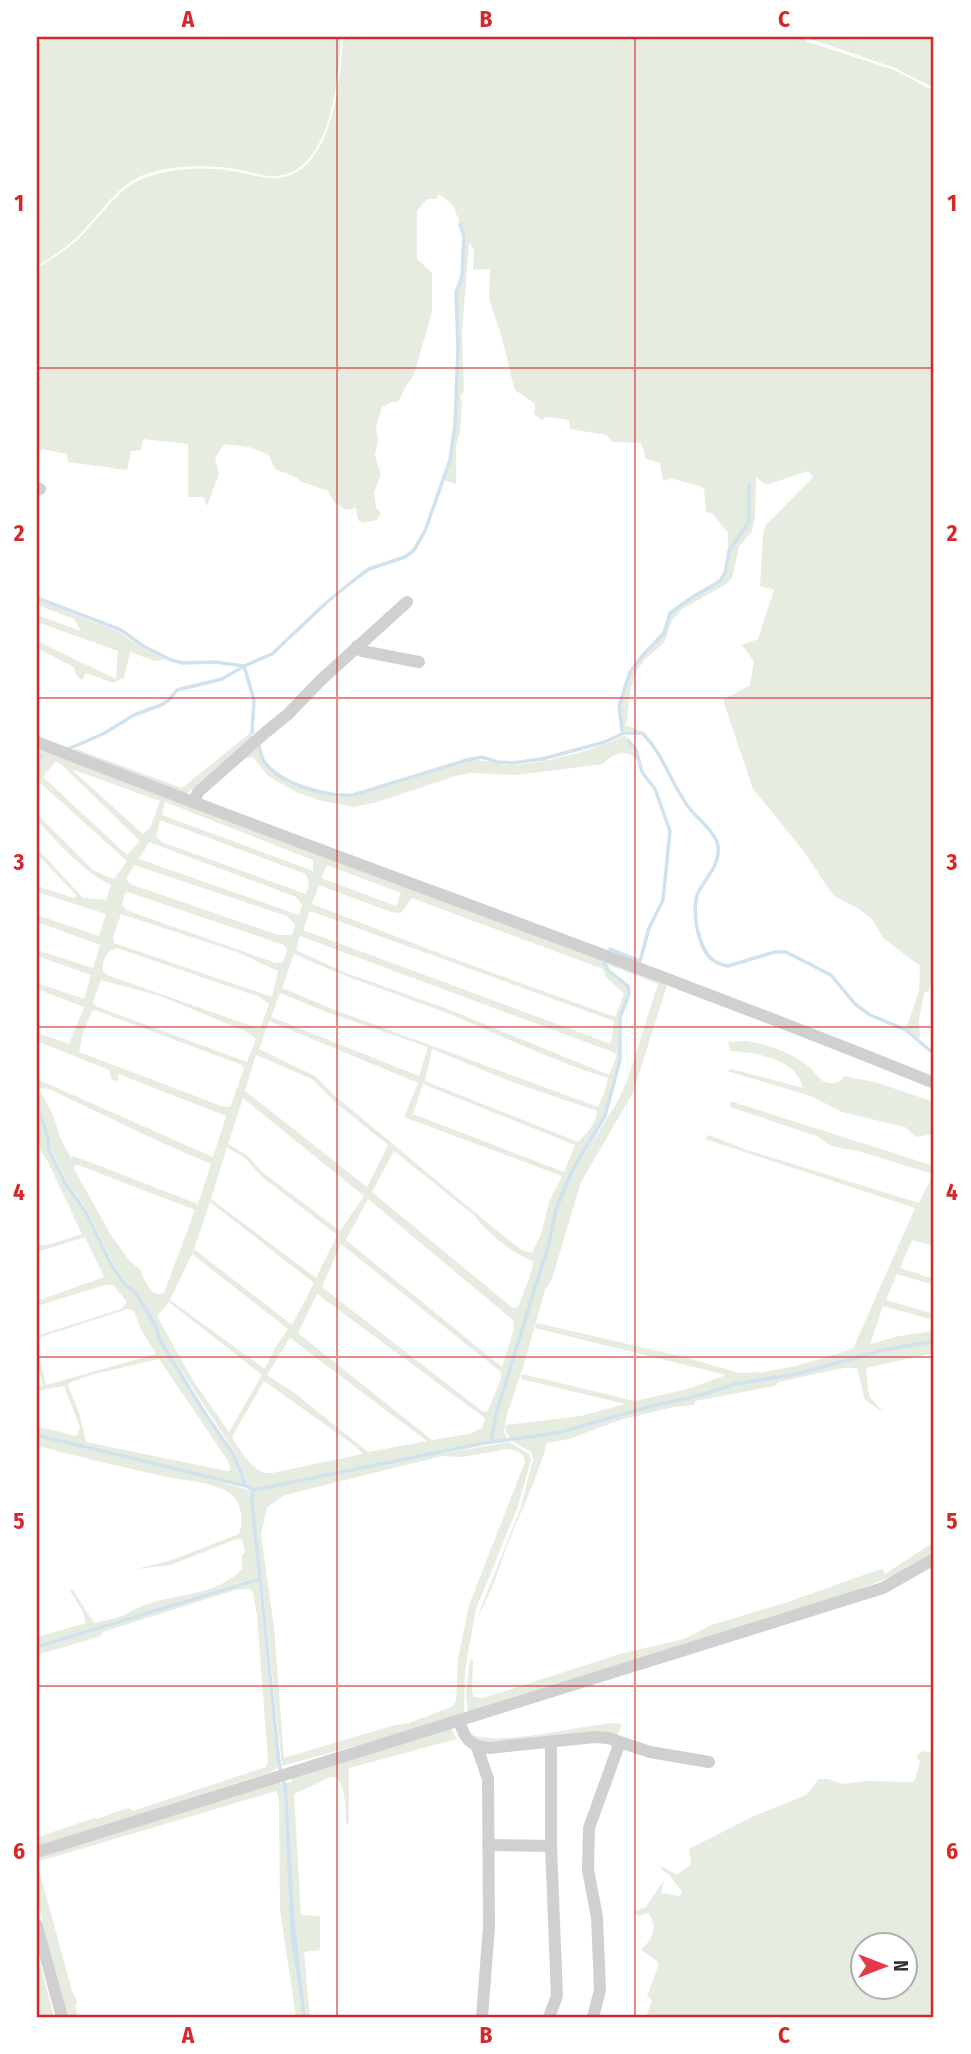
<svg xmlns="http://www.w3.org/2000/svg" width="971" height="2054" viewBox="0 0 971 2054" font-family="'Fira Sans Condensed',sans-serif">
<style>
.green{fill:#e6ecdf;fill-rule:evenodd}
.water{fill:#cfe2ee}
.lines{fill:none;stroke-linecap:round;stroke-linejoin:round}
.stream{stroke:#cfe2ee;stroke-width:3.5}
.minor{stroke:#d0d0d0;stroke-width:12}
.grid{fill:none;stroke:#d62828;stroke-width:2;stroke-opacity:0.55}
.neatline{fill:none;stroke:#d62828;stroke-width:2.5}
.grid-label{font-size:23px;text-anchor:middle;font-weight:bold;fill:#d62828}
</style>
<rect width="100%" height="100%" fill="#fff"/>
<!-- green -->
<path class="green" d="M37 37H341C339 77 331 172 277 176 261 177 246 170 230 168 202 165 167 165 141 176 114 188 97 219 76 238 64 249 51 258 37 266Z
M343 37H801L806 41 894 70 934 91V976L928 992 924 993 919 1021 920 1039 906 1029 919 991 920 966 883 938 872 919 859 909 834 896 802 849 753 789 723 700 750 685 754 661 742 645 758 639 774 590 760 586 763 534 766 525 813 477 808 471 766 485 756 477 755 517 752 531 739 547 732 578 725 585 682 609 672 621 664 643 644 660 637 671 631 688 626 725 642 732H624L620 706 631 672 642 656 665 633 670 614 691 598 721 581 725 573 729 551 749 522 750 483 748 521 728 551V533L712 513 706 512 704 489 700 486 669 478 665 481 663 480 660 463 646 459 641 443 612 442 607 435 570 429 569 420 546 417 542 420 534 414 535 404 515 390 512 380 503 342 489 298 490 269 473 270 474 250 469 243 462 333 464 391 460 397 462 402 460 433 456 446V484L443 480C458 437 457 392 458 346L456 334 458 328 456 294 463 276 465 237 453 205 439 194 436 199H427L417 211V259L432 273V312L414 375 407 384 398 402H392L382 407 376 427 378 440 375 455 381 475 374 492 376 508 381 513 377 520 362 523 358 520 356 508 346 510 334 502 328 491 299 481 298 478 275 469 269 455 249 447 224 444 215 458 219 474 207 506 203 497H188V444L143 439 141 450 131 451 127 470 68 462 67 454 42 449 37 459V268C52 259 67 250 80 237 99 219 117 189 142 179 168 168 205 166 232 171 246 173 259 178 274 178 332 179 341 78 343 37Z
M805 37H934V88L895 68Z
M37 600 119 632 142 648 166 659 155 661 130 652 124 678 113 683 86 673 82 680 76 675 74 667 37 648V641L116 679 118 651 37 622V615L81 631 74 619 37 605Z
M250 733 252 737 186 794 71 751 76 749 182 788Z
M625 735 639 761C626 749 615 752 603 764L516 775 471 773 455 776 374 803 353 807 318 800 296 792 268 776 253 757 240 759 256 742C267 776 284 782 316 791 330 795 339 798 353 796L467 761C485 758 493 765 510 765 538 765 601 749 625 735Z
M37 746 668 982 633 1093 581 1182 552 1279 545 1290 523 1368 507 1414 504 1432 508 1440 492 1441 496 1414 550 1243 557 1209 573 1172 618 1101 627 1081 658 984 604 963 608 971 627 987 628 994 619 1018V1060L604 1116 571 1171 555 1209 548 1243 495 1414 490 1441 253 1489 248 1486 236 1454 162 1341 158 1327 137 1292 126 1282 113 1263 89 1213 68 1183 51 1149 50 1137 37 1101V1079L213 1157 226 1116 118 1074V1081L112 1080 109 1070 37 1041V1033L69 1044 84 1007 37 989V983L84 999 91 975 37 956V950L93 968 100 945 37 922V915L99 936 106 914 37 892V886L74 898 77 896 37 854V848L83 898 106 900 111 885C82 871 60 844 37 821V814L94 871 114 879 127 861 39 782 37 783V762L44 756 37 758ZM55 762 61 764 140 841 127 855 43 777ZM71 769 160 801 150 828 143 834ZM165 802 313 860V871L162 815ZM160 820 306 874 309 883 306 894 162 842 156 837ZM149 842 296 897 302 905 299 915 139 859ZM134 865 287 916 295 925 292 935H278L130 884 126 879ZM327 865 401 893 396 906 321 878ZM319 885 391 912 401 913 412 898 603 969 606 977 624 994 615 1017 457 960 312 904ZM128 892 284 945 287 950 283 962 276 963 126 910 122 904 125 893ZM310 911 614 1021 611 1044 303 930ZM121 914 237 952 278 971 272 997 114 943 113 937ZM300 936 610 1051 617 1055 609 1075 445 1008 346 973 296 950ZM117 948 260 997 269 1004 260 1029 107 975 103 971C102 961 106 950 117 948ZM294 954C343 977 394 993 444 1012 499 1034 551 1061 608 1078L605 1091 598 1107 335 1010 282 988ZM101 980 163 997 245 1031 256 1039 247 1062 95 1006 93 1002ZM280 993 329 1013 428 1047 419 1076 271 1017ZM95 1010 242 1065 244 1069 230 1107H224L79 1052 84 1030 92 1011ZM269 1021 418 1083 404 1117 562 1176 549 1202 541 1234 532 1253 522 1250 496 1230 334 1095 315 1076 259 1049ZM432 1049 512 1082 597 1111C596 1124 587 1133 578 1142L425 1081ZM256 1055 312 1079 336 1103 388 1145 367 1187 245 1091ZM423 1084 575 1145 564 1172 413 1114ZM39 1088 49 1089 158 1141 211 1164 198 1204 74 1156 71 1158 60 1137 53 1115ZM243 1098 364 1196 340 1231 261 1171 248 1156 228 1144ZM227 1147 245 1158 261 1176 337 1235 316 1278 211 1199ZM394 1151 474 1215C488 1233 511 1253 533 1261 532 1276 523 1292 518 1307L513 1308 503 1300 372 1192ZM78 1165 195 1210 164 1293 157 1294 152 1292 142 1276 141 1270 129 1260 111 1235 74 1169V1166ZM368 1199 513 1320 514 1329 502 1367 346 1240ZM210 1202 314 1283 292 1325 194 1249ZM341 1244 501 1372V1379L487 1412 482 1411 322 1287ZM192 1254 288 1329 275 1348 265 1369 170 1300ZM317 1294 485 1418 482 1428 469 1434 432 1440 298 1333ZM169 1302 262 1375 229 1432 194 1382 157 1316ZM290 1338 427 1441 368 1452 296 1394 267 1375ZM264 1381 355 1446 363 1454 272 1473C253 1475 241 1451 232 1437Z
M745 1041C767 1044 789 1052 807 1065 813 1069 817 1077 823 1081 828 1084 833 1083 839 1082L844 1076 878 1083 934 1102V1134L916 1137 905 1127 842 1112 811 1096 727 1071 732 1069 803 1088C798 1059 754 1052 730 1051L728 1042Z
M730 1101 934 1166V1246L912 1240 900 1268 934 1279V1285L897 1274 886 1300 934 1314V1320L883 1306 870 1344 899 1336 934 1331V1340L883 1349 801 1372 735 1383 701 1394 648 1406 556 1432 511 1440 506 1432V1425L581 1416 625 1404 521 1379 522 1374 635 1401 688 1389 726 1375 535 1328 537 1323 684 1357 739 1373 763 1372 796 1366 853 1349 915 1208 705 1139 709 1135 747 1150 919 1203 933 1174 862 1152 831 1146 817 1136 730 1107Z
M37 1107 48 1137V1150L66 1185 87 1215 110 1265 124 1284 135 1294 155 1328 160 1343 205 1415 233 1455 245 1485 37 1433V1426L76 1436 80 1427 64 1386 37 1391V1387L43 1386 37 1361V1346L46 1385 156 1354 141 1330 134 1311 128 1309 41 1337 37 1342 39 1335 121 1309 127 1302 113 1285H105L37 1306V1301L104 1277 85 1237 37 1252V1245H48L82 1234 47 1160C35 1145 37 1126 37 1107ZM159 1359 228 1461 231 1470 227 1471 86 1442 79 1412 68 1386 69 1383 91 1375Z
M934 1342V1353L866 1368 869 1396 884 1413 865 1400 857 1368H844L778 1382 775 1386 695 1401 694 1405 674 1407 620 1420 569 1439 547 1443C538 1477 522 1508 509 1541 499 1567 492 1593 477 1618L521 1507 533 1459 531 1452 512 1441 574 1430 648 1408 701 1396 736 1384 801 1374 883 1351Z
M37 1436 180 1470 251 1491 258 1577 37 1646V1637L86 1623 82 1610 70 1591 73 1590 94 1623C104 1620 117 1619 126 1614 136 1608 150 1602 161 1600 189 1594 222 1591 242 1569V1556L245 1552 242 1539H237L171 1565 136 1569 169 1561 239 1534C244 1522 242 1503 231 1494 211 1480 181 1481 158 1475 117 1466 77 1456 37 1446Z
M509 1442 529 1454 531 1460 518 1506 476 1609 465 1670 464 1716 282 1766 253 1501 254 1491 418 1458ZM508 1449C517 1451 523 1451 525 1462L469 1605 458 1659 456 1701 453 1706 409 1723 395 1725 284 1758 274 1627 261 1535 267 1507 285 1495 357 1477 443 1456 461 1457Z
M934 1542V1552L895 1575 855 1591 468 1711 466 1696 470 1659 473 1660 472 1691 474 1697 483 1698 620 1654 684 1639 711 1625 785 1603 872 1572 882 1569 885 1574Z
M258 1581 278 1767 271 1772 37 1846V1834L38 1837 94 1818 97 1819 128 1808 133 1811 266 1767 268 1761 257 1615 253 1592 249 1589 235 1590 103 1632 101 1636 37 1655V1649Z
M613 1723 622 1724 616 1738 486 1743 479 1742 469 1734C501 1747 576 1726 613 1723Z
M447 1728 452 1730 457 1739 349 1768V1823L346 1824C345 1808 347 1792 337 1778L331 1777 294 1794 301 1915 320 1916V1950L304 1952 310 2017H306L295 1922 287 1783 292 1781V1775Z
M924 1751 934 1754V2017H646L652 2000 647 1996 659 1964 656 1960 641 1950C652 1939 659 1927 648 1913L639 1916 634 1912 646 1907 664 1880 661 1893 680 1896 682 1891 669 1875 661 1869V1866L677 1875 691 1864 689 1849 754 1816 806 1795 819 1779H828L843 1784 866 1781 911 1782 915 1780 920 1762 916 1755ZM862 1946H904V1988H862Z
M275 1780 282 1784 284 1792 290 1935 303 2017H296L280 1910 279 1797 276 1791 37 1862 72 1991 78 2003 75 2005 78 2017H68L37 1900V1854Z
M37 1952 54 2017H37Z"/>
<!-- water -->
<path class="water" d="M287 1783 295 1922 306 2017H303L290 1935 284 1792 282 1784Z"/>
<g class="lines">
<!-- stream -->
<path class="stream" d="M37 598 121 630 143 646 171 660 183 663 215 662 244 666 254 700 252 733
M622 730 619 706 630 672 642 656 664 633 670 613 691 598 720 581 725 573 729 551 749 521V485
M258 744C260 749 261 755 263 760 279 784 326 797 353 795L467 760 482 757 497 762 512 763 542 759 605 742 624 733H642C664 754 671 785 690 809 698 819 713 830 717 842 723 861 707 876 699 891 690 906 698 950 713 960 717 963 723 965 728 966L775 952H786L831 975 855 1004 870 1015 906 1030 934 1054
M68 749 103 734 134 715 161 705 169 700 177 690 222 679 244 666 272 654 327 602 358 577 369 569 405 557 414 550 425 531 450 460 455 425 458 346 456 293 462 276 464 237 460 224
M37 760 42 756
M610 949 640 961 649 928 663 900 670 831 655 789 642 772 636 750 628 740
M37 1105 48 1137 49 1150 66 1184 87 1214 111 1264 125 1284 136 1293 156 1327 161 1342 206 1415 234 1455 246 1486
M37 1435 246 1486 253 1490 485 1443 557 1433 648 1407 701 1395 735 1384 801 1373 883 1350 934 1341
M491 1442 496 1414 549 1243 556 1209 572 1171 605 1116 620 1060V1018L629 994 628 986 609 971 604 963
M253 1490 252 1502 279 1763 284 1783
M37 1647 259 1579"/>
<!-- minor -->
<path class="minor" d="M37 488 40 489
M357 646 362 651 419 662
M37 742C335 859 638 963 934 1083
M194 802 198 792 266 732 287 715 322 679 407 602
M459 1720C464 1738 470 1747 489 1748L595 1737 608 1738 650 1752 709 1762
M477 1747 488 1779 489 1926 482 2017
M488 1845 551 1846
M37 1852 883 1588 934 1559
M37 1925 62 2017
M549 2017 557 1996 551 1846V1742
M593 2017 600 1990 597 1917 588 1870 589 1828 620 1742"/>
</g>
<!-- grid -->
<path class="grid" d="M337 37V2017M635 37V2017M37 368H934M37 698H934M37 1027H934M37 1357H934M37 1686H934"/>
<!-- border -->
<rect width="971" height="2054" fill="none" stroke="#ffffff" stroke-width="77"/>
<!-- north arrow -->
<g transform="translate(884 1966) rotate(90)"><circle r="33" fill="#ffffff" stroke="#adadad" stroke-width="2"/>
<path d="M0-5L12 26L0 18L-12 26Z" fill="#e63946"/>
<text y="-10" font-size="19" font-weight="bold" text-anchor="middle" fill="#333333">N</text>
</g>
<rect x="38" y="38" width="894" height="1978" class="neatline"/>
<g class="grid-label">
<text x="188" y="27">A</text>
<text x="486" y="27">B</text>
<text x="784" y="27">C</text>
<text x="19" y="211">1</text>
<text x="952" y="211">1</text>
<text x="19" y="541">2</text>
<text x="952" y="541">2</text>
<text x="19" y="870">3</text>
<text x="952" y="870">3</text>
<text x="19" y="1200">4</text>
<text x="952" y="1200">4</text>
<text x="19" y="1529">5</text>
<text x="952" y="1529">5</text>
<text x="19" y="1859">6</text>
<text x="952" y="1859">6</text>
<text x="188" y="2043">A</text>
<text x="486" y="2043">B</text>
<text x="784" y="2043">C</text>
</g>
</svg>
